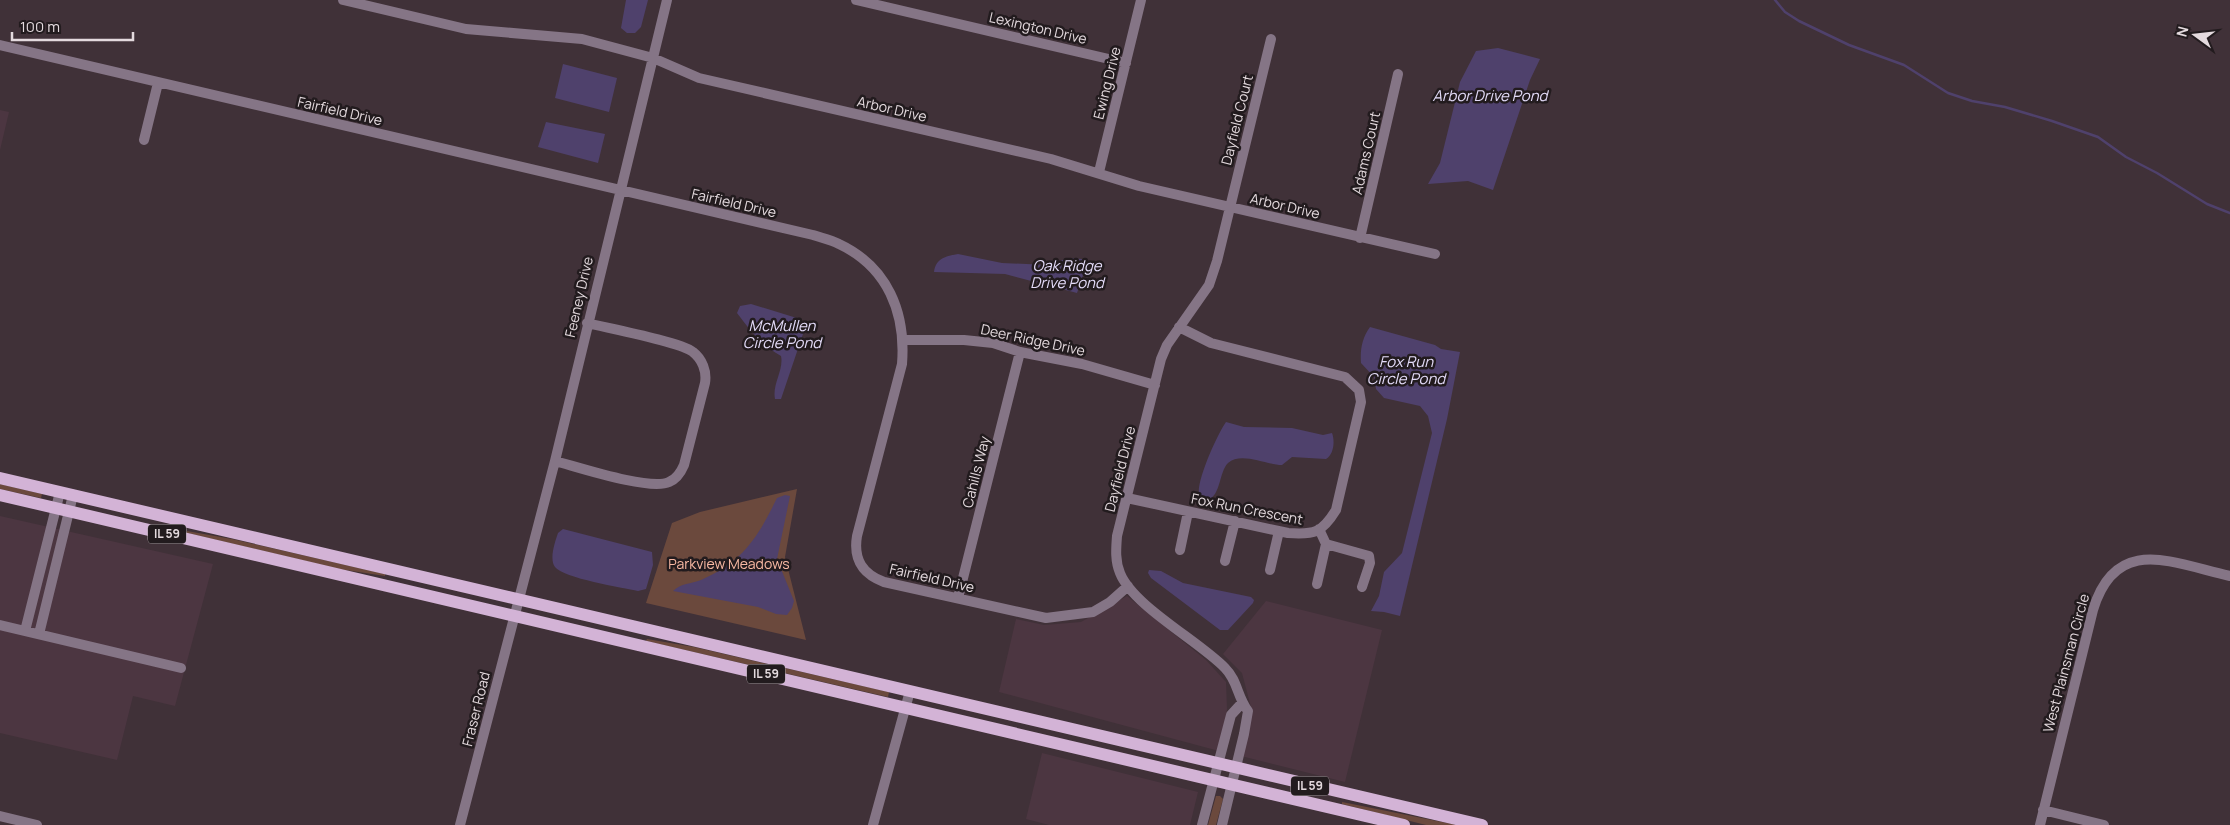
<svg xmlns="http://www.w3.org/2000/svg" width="2230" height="825" viewBox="0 0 2230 825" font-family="Manrope,sans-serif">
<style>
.built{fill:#4c3641}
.green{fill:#6b493d}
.water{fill:#4f416c}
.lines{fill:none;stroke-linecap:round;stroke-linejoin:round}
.stream{stroke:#4f416c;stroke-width:2.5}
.minor{stroke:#857586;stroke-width:10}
.major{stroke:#d3b3d6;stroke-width:12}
.labels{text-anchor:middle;stroke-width:5;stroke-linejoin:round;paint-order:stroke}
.shield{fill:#221b1e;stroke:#aaa1a4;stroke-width:1}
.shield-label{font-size:12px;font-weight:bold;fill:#e4dade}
.street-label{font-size:14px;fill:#e4dade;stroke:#221b1e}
.park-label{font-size:14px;fill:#f9b9a3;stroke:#221b1e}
.water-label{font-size:15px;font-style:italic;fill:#e3dbf8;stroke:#221b1e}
</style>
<rect width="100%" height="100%" fill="#403138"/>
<!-- built -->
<path class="built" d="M0 110 9 112 0 150Z
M0 516 213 564 175 706 133 696 117 760 0 733Z
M1127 596 1206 660 1226 682 1227 710 1219 751 999 692 1016 619 1044 625 1081 622Z
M1266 601 1382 630 1345 782 1241 756 1252 711 1242 673 1223 654Z
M1042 753 1198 792 1190 825H1049L1026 819Z"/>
<!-- green -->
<path class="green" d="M0 484 42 494 41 498 0 489Z
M797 489 785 557 806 640 646 603 672 523 700 512Z
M187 531 232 539 385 574V576L339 569 187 533Z
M647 639 694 647 889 692 888 697 646 641Z
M1216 796H1220L1223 799 1216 825H1208Z
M1342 802 1457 825H1426L1342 804Z"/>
<!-- water -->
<path class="water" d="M626 0H648L641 27 635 33H627L621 28Z
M1498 48 1540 59 1530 80 1493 190 1468 181 1428 184 1440 163 1460 82 1476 51Z
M563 64 617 78 609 112 555 98Z
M546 122 605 134 598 163 538 147Z
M958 254 1002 263 1047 265 1069 258 1082 259 1085 269 1077 293 1005 274 934 272C936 258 946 256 958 254Z
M751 304 800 319 804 331 781 399H775C772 384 784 370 781 356 761 345 750 330 737 313L740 306Z
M1370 327 1435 345 1441 349 1460 352 1447 419 1400 616 1384 612 1371 611 1379 596 1384 572 1402 553 1432 433 1428 416 1420 406 1384 398 1376 389 1374 377 1361 363C1360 350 1362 338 1370 327Z
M1226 422 1244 427 1292 428 1323 435 1332 433C1335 441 1334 454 1326 459L1292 457 1282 465C1267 465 1241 451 1228 463 1219 472 1221 495 1208 500L1200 497C1193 487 1218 433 1226 422Z
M785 495 790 496 777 559 794 601 792 608 787 615 776 614 758 607 673 591C681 583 691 584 701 580 743 562 758 537 777 498Z
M563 529 652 552 653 565 646 589 638 591C623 588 563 578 555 567 549 559 555 542 558 533Z
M1149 570 1161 571 1183 583 1251 597 1254 600 1253 603 1228 630H1220L1151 578 1148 573Z"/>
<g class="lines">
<!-- stream -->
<path class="stream" d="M1775 0 1785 12 1799 21 1849 45 1904 65 1948 93 1972 101 2005 107 2052 121 2098 137 2126 157 2157 173 2207 204 2230 213"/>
<!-- minor -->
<path class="minor" d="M343 0 466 29 582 39 653 58 699 78 1051 159 1139 186 1435 254
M856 0 1126 63
M0 45 813 235C822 238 831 240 839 244 888 267 906 313 902 364L857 536C853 560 863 574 884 582L1046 618 1093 612 1110 602 1128 586
M144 140 158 83
M1099 172 1141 0
M1360 238 1398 74
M903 340H964L993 343 1020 352 1082 364 1155 385
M555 461C578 467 650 491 669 482 677 479 681 472 684 465L705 383C707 371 702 359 693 352 681 342 607 328 587 323
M1127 498 1288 533C1314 535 1322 533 1336 510L1361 402 1359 390 1345 377 1211 343 1179 327
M1319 529 1326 544 1369 556 1370 563 1362 587
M1180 550 1188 512
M1225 561 1235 521
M1270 570 1279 531
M1317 584 1326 544
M958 598 1020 352
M0 625 181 668
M25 631 60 492
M39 634 73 495
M2043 810 2104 825
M0 816 37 825
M460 825 555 461 667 0
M873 825 910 691
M1202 825 1231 715 1242 703
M1222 825 1244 734 1248 711C1237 697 1238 681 1225 668 1199 641 1133 606 1120 573 1115 561 1116 549 1117 536L1161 359 1167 345 1209 285 1217 261 1271 39
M2040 825 2093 610C2116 534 2172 563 2230 576"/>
<!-- major -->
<path class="major" d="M0 478 1482 825
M0 495 1404 825"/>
</g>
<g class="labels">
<!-- shield labels -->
<g class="shield">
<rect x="148" y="524.5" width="38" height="19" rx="4"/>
<rect x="747" y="664.5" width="38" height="19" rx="4"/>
<rect x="1291" y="776.5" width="38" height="19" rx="4"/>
</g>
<g class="shield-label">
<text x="167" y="538">IL 59</text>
<text x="766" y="678">IL 59</text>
<text x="1310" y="790">IL 59</text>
</g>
<!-- street labels -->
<g class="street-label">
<text transform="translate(1038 28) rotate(13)" y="5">Lexington Drive</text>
<text transform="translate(1107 83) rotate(-76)" y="5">Ewing Drive</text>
<text transform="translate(892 109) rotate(13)" y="5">Arbor Drive</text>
<text transform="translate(340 111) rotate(13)" y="5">Fairfield Drive</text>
<text transform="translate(1237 120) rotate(-76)" y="5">Dayfield Court</text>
<text transform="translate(1366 153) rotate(-77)" y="5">Adams Court</text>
<text transform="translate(734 203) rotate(13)" y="5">Fairfield Drive</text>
<text transform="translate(1285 206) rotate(13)" y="5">Arbor Drive</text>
<text transform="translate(579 297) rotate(-77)" y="5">Feeney Drive</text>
<text transform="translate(1033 340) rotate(12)" y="5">Deer Ridge Drive</text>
<text transform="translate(1120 469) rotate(-76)" y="5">Dayfield Drive</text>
<text transform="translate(976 472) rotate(-76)" y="5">Cahills Way</text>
<text transform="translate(1247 509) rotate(11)" y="5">Fox Run Crescent</text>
<text transform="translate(932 578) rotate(13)" y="5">Fairfield Drive</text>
<text transform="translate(2066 663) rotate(-75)" y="5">West Plainsman Circle</text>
<text transform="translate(476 709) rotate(-76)" y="5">Fraser Road</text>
</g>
<!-- park labels -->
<g class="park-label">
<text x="729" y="569">Parkview Meadows</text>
</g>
<!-- water labels -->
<g class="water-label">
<text x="1490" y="101">Arbor Drive Pond</text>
<text x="1067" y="271">Oak Ridge<tspan x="1067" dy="17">Drive Pond</tspan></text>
<text x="782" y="331">McMullen<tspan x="782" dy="17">Circle Pond</tspan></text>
<text x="1406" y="367">Fox Run<tspan x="1406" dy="17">Circle Pond</tspan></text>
</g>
</g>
<!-- north arrow -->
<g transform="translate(2195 35) rotate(285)" stroke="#221b1e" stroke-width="4" paint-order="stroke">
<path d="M0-4L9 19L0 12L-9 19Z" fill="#e4dade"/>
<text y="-8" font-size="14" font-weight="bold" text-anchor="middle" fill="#e4dade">N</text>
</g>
<!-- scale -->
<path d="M12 32v8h121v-8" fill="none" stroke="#e4dade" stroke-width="2.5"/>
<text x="20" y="32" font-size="15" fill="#e4dade" stroke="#221b1e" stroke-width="4" paint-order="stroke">100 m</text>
</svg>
